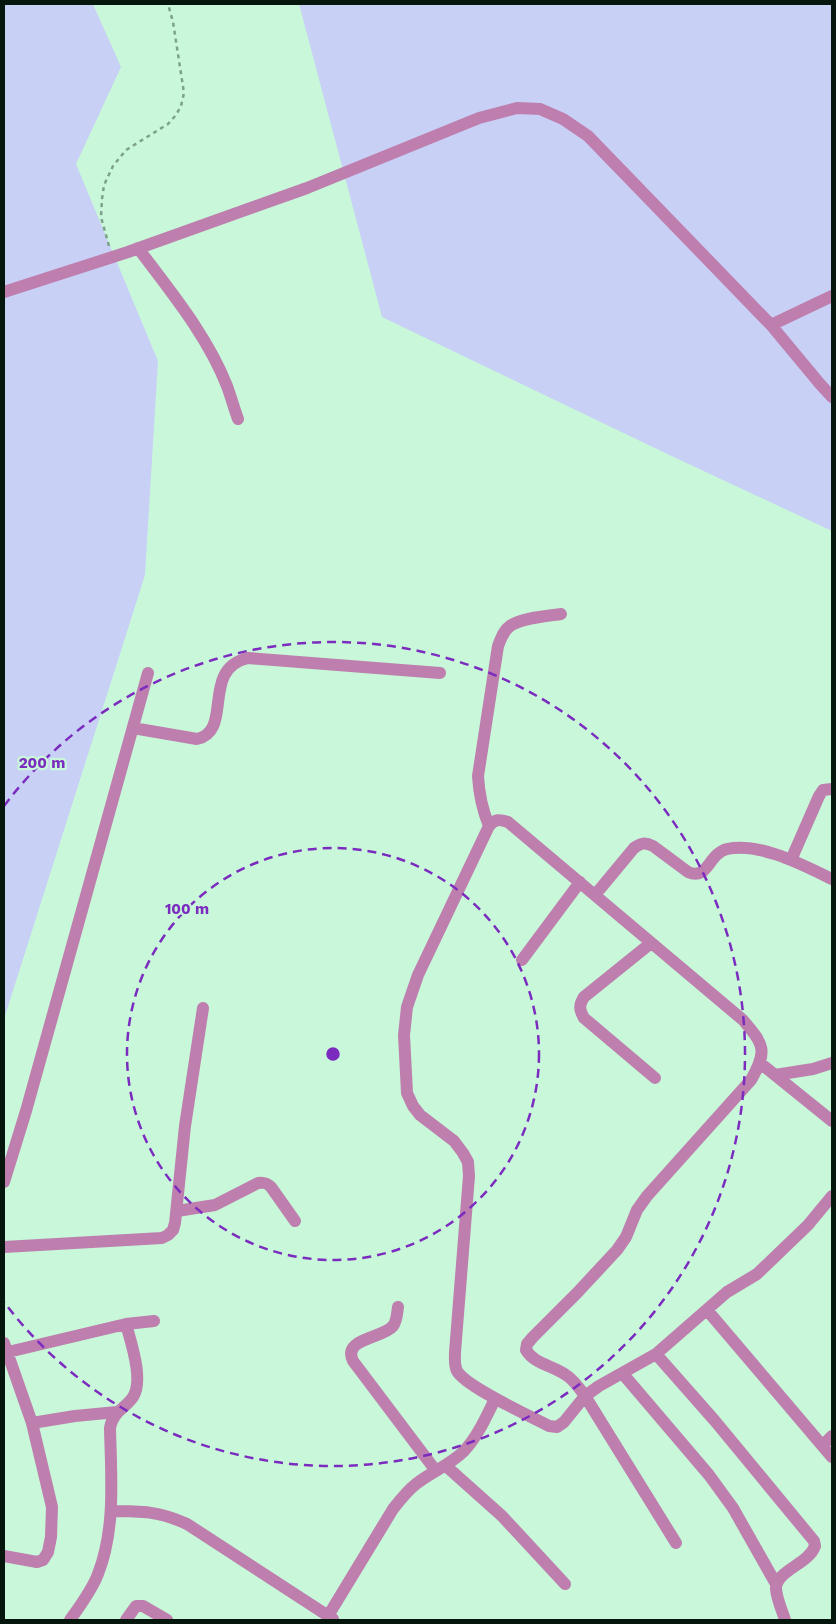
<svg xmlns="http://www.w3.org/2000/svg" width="836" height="1624" viewBox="0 0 836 1624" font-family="'Work Sans',sans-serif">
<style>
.green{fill:#c9d0f6}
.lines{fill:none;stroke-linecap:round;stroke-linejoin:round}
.path{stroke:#7da18a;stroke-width:2.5;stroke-dasharray:4 4;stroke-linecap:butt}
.minor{stroke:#be7eae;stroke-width:12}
.ring{fill:none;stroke:#7b2cbf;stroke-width:2.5;stroke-dasharray:9 6}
.centre{fill:#7b2cbf;stroke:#c8f8d9;stroke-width:2.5}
.ring-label{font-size:15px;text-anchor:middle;font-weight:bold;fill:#7b2cbf;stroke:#c8f8d9;stroke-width:4.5;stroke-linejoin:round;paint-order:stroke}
</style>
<rect width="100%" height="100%" fill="#c8f8d9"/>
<!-- green -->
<path class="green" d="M4 4H93L121 67 76 164 158 361 145 575 4 1019Z
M299 4H832V531L663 452 382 317Z"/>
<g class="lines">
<!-- path -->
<path class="path" d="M109 246 101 217 102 199 104 185 113 166 126 150 168 124 176 115 181 106 184 93 173 22 168 4"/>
<!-- minor -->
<path class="minor" d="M138 248C170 291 207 335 227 386 231 397 234 408 238 419
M4 292 128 252 307 188 479 118 517 108 540 109 563 119 588 136 771 325 820 384 832 397
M771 325 832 296
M133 728 197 739C234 731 200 669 248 658L440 673
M489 826C482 809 479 794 478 776L498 646C501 639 503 631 510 626 521 618 547 616 561 614
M791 860 819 796 823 790 832 789
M595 895 634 848C641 843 645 842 653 846L688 872C708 881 708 854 727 849 760 842 803 865 832 879
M651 943 584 997C579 1005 579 1009 584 1018L655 1078
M522 960 580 882
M760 1063 832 1121
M775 1075 813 1069 832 1063
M4 1182 26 1111 148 673
M177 1211 215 1205 258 1183C264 1182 267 1183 271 1187L295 1221
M4 1247 162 1238 168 1235 173 1230 175 1223 185 1126 203 1008
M398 1307C397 1313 397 1321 393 1326 382 1339 342 1338 353 1361L436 1471
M707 1310 832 1457
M4 1343 32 1423 52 1507 51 1537 48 1552 43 1560 37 1562 4 1556
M8 1352 126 1324 154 1321
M656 1354 715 1421 814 1541 815 1546C809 1564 775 1571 776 1589 777 1600 782 1610 785 1620
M623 1374 709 1475 733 1508 776 1584
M32 1423 75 1416 117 1412
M823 1445 832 1436
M446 1466 502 1516 565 1584
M111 1511C141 1511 159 1511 187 1524L333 1619
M676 1543 585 1396C580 1389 574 1380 566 1375 554 1366 534 1364 526 1350L527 1344 533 1337 577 1293 617 1250 626 1237 637 1210 647 1196 751 1080C768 1050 764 1045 743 1020L508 822C499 819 495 819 489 826L418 975 407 1007 404 1035 407 1093 413 1106 420 1115 454 1141 463 1153 468 1162 469 1176 455 1352C455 1358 454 1365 457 1371 466 1387 530 1416 549 1426L557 1427 564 1422 585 1396 599 1386 656 1354 727 1292 757 1274 808 1225 832 1196
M328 1616 393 1509C400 1500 407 1491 416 1484 431 1472 450 1465 464 1451 478 1436 486 1417 495 1399
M70 1620C80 1606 92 1590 98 1574 116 1528 111 1476 110 1428 113 1411 125 1409 133 1397 144 1380 131 1343 126 1324
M126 1620 136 1606H143L167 1620"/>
</g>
<!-- distance rings -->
<g class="ring">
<circle cx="333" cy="1054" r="206"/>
<path d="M4 806A412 412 0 1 1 4 1302"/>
</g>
<circle cx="333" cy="1054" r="8" class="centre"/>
<g class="ring-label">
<text x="42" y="768">200 m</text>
<text x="187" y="914">100 m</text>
</g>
<!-- border -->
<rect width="836" height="1624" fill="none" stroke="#05160c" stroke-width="10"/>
</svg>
